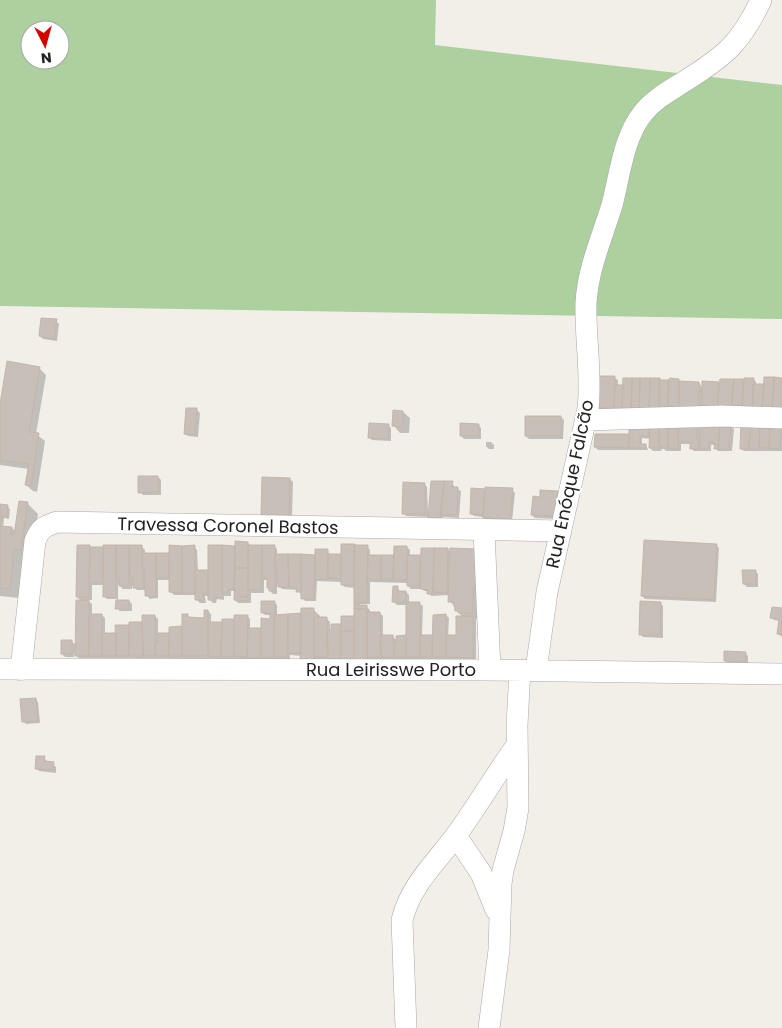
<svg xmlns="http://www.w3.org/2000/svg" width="782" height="1028" viewBox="0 0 782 1028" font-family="Poppins,sans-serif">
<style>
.forest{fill:#add19e;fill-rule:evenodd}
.shadow{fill:#0003;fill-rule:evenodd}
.building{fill:#c7bfb8;stroke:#c4b6ab}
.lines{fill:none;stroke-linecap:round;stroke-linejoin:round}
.minor-casing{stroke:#a9a9a9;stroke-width:22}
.minor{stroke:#fff;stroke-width:21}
.labels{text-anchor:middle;stroke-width:4.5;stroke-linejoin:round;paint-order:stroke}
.street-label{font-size:18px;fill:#222;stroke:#fff}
</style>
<rect width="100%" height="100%" fill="#f2efe9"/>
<!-- forest -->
<path class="forest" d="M0 0H436L435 45 782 85V319L0 306ZM30 30H60V60H30Z"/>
<!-- shadow -->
<path class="shadow" d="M56 321 59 324 57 341 43 339 40 336Z
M39 368 46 375 36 434 45 441 37 492 33 491 26 485 29 469 0 465V412Z
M615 378 618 380V386H624V379L659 380 661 382 678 380 681 382 699 383 703 388 704 382 720 383 721 380 753 379 756 382V385H765L782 378V413L601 410 598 407Z
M187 409 197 410 200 413 198 437 188 436 185 433Z
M403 412 410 418 409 433H400L394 426Z
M561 417 564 420 563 439H529L526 436Z
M742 424 782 428V451H744L741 449Z
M388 425 391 428V441L372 440 369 437Z
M478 425 481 428V439H464L461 436Z
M697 426 702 430 731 426 734 429 732 451H718L715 448 716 445H711V451H694L691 448 692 444H681V451H666L664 449H662L661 451H653L650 448 651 439 642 438V445H646L648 450H598L595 447 631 436V429Z
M486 442H491L494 445V449H489L486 446Z
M158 477 161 480V495H143L140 492Z
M290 479 293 482 292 518 265 517 262 514Z
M432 482H452L455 488 461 491 459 518 443 517 442 521 432 520 429 517 406 516 403 513 424 484 427 487 428 512H429Z
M473 489 512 490 515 493 512 521H487L483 517 474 516 471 513Z
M557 492 560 495 557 519 535 518 532 515 541 499Z
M28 504 38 514 31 559 19 598 0 596V506H7L10 509 9 519 4 518 3 528H12L16 532Z
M248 543 251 546H274L277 549V556H316L327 550 330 556H342L367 547 370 550V556L395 557 407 547 410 550V557H422L448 549 451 553 477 550 480 619H476V660L320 667 302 656 290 655V660L79 658 74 653V657H65L62 654 71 641 77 646 81 601 77 597 89 546 92 549H104V546L142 547 145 550V555H170L194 547 197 550 198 572H210L234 547 236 549ZM158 580H170L171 592 174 595H197V600L200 603H206L205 596H210V600L213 603H216L217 599 224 600V596H231V591H235V600L238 603H251V593H264V580H268L270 591 273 594H277V584L282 589 298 590 305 601H316L317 581 342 582V584L345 587 355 588V617L330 631V622L327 619H320V616L313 609 300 615 277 616V605L274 602 262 612 265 615H271V620L262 630H250V619L247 616 223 623H211V614L208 611 205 619 190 618 188 616 183 628 170 634 158 635V619L155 616 143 623H130V626L117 634H105V618L102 615H92V604L87 600H92V585H104V596L107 599H117V608L120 611H132V604L129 601H118V584L123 589H132V585L137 590H147V596L150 599 158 598ZM370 582 408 583V586L411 589H422L424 591H428L431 596 450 595V601L463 618 457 636 448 637 449 618 446 615 434 636H422L423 606 420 604 409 603V595L406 592H400L397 587 394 602 397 605H407V637L397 641 393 637H383V616L380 613H370V610L367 607H360V604H370Z
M716 545 719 548 716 602 645 599 642 596Z
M755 571 758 574V587H747L744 584Z
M660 603 663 606V638L643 637 640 634Z
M782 610V637L778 633 780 621 774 620 771 617Z
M745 653 748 656V664H728L725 661Z
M35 699 38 702 40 723 26 724 23 721Z
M44 758 47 761V763L53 764 56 767V773L39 771 36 768Z"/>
<!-- building -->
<path class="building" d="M41 318 57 319 54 339 39 336Z
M7 361 40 367 29 432 39 433 31 486 25 485 29 464 0 460V404Z
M599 376H615L614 408H597Z
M764 377H775L772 410H762Z
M774 377 782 378V410H772Z
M623 378H632L631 412 626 408H622Z
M632 378H640L639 415H631Z
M640 378H650L649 415H639Z
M650 378H660L659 413 649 412Z
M670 378 679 379V415H668V381Z
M744 378H754L752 411H742Z
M720 379H734L731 411 717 410Z
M734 379H743L742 410H731Z
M659 380H669L668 415 659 413Z
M679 381 699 382V409H679Z
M702 381 719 382 717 410H702Z
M753 384H764L762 410H752Z
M615 385H623L622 408H614Z
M186 408H197L195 435 184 434Z
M393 410 403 411V427L392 426Z
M525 416H561V436H525Z
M741 422 751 423 749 449H740Z
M751 422 760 425 759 449H749Z
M369 423 389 424 388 439 368 438Z
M460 423 479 424V436H460Z
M701 423 720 424 718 449H714L715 443 709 442 708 449H699Z
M678 424H697V440H700L699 449H690V442L678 441Z
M720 424 731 425 729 449H718Z
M760 425H770L769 448H759Z
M770 425 781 426 780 449 769 448Z
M668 426H678V449L668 448Z
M668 427V448H662V446H659V428Z
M629 428H650L649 436H640V444H646V448H629Z
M650 428H659V448H649Z
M595 434H629V448L594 447Z
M138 476H158L159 492 138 493Z
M262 477 290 478 289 515H261Z
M431 481H444L440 518H428Z
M444 481H453L452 487H458L457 515H441Z
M403 482 425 483V514H402Z
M485 487 513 488 510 519 483 518Z
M471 488 485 489 483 515 470 514Z
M540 490 558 491 555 516 531 515 533 496 540 497Z
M19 501 28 502 21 550 14 549 10 589 0 588V526L12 527 11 535H14Z
M0 504 8 505 7 517 1 516 0 525Z
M644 540 717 544 714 600 641 596Z
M235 541 248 542V568H235Z
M341 544H355L354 585H341Z
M77 545H90L89 597H76Z
M103 545H116V597H103Z
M116 545H129V586H119V578L116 577Z
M129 545H142L143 588H133V577H130Z
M169 545 182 546V593L169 592Z
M195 545V593H182V546Z
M208 545H222V598L214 597V600H208Z
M222 545 235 546 234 589H229L228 593H222Z
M248 545H262L261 590H248Z
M262 545H275V591H269V588H267V578L262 577Z
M354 545H368L367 602H354Z
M394 546H407V580H393Z
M90 547H103V583H89Z
M421 548H434L433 594H427V589H420Z
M434 548H448L447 593 433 592Z
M450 548 477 549 475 587H473V613H458V611H455L454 602H448Z
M315 549H328V579H315Z
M142 553H156V596H145V568H142Z
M156 553H169V577L156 578Z
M275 554H288L289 587H278L277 568H275Z
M288 554H301V592H296L297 587H289Z
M301 554 315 555 314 599H301Z
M328 554H341V579L327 578Z
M368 555H381V580H367Z
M381 555H394L393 580H381Z
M407 555H420V586H407Z
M235 568H248V596L239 597H248V601L234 600Z
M195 570H208V593H203V600H195Z
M742 570H756V584H743Z
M393 586H398V591H406V602H392Z
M76 600H89V656H75Z
M116 600H129V609H115Z
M261 601H275L274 657H261V618L270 619V613H261Z
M640 601 661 602 660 635H639Z
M354 602H357V605H367V609H354Z
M406 602H420V657H406Z
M772 607 782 608V635L777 634 779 619 770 618Z
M301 608H314V661H300Z
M354 609H367V662H354Z
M204 610H208V656H182V614H188V617L204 618Z
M367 612H380L381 657H367Z
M301 613V653H288V614Z
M89 614H102V656H89Z
M288 614 287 657H274V615Z
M446 614V657H432L433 615Z
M142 615H155V656H143Z
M234 615H248L247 657 234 656Z
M341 616H354V631H341Z
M456 616H473V658L446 657V635H456Z
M314 617H327L328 657H314Z
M222 619H234V656L221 657Z
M129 622H142L143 656H129Z
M208 622H222L221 657 208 656Z
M331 624H341V661H327V630H331Z
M115 625H129V656H116Z
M182 626V656H169V627Z
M248 628H261V657H247Z
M341 631H354V662L341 661Z
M102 633H116V656H102Z
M158 633H169V656H155V644H158Z
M380 635H393L394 657H381Z
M406 635V657H394V645H396V636Z
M420 635H433L432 657H420Z
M61 640H72V654H61Z
M724 651 746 652 745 661H724Z
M36 698 38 721 22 722 20 699Z
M36 756H45L44 761 54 762 53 770 35 769Z"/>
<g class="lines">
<defs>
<path id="minor" d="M586 420 722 416 782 418
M484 531 490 670
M0 669 490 670 782 674
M21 670 35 541C40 528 45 526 57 522L561 531
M536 670 547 592 588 409C592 374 585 339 586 303 588 268 602 238 612 205 620 175 623 138 643 113 654 99 671 90 685 81 725 56 741 43 761 0
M456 836 481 873 496 910
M406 1028 402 920C411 884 436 863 457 834 478 805 496 774 517 745
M489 1028 499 950 501 884 503 870 514 831 518 808 517 725 520 670"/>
</defs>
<!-- minor casing -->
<use href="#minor" class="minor-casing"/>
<!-- minor -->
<use href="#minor" class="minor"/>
</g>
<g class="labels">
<!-- street labels -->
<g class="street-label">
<text transform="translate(570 484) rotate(-78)" y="6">Rua Enóque Falcão</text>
<text transform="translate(228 526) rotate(1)" y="6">Travessa Coronel Bastos</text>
<text x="391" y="676">Rua Leirisswe Porto</text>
</g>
</g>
<!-- north arrow -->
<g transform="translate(45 45) rotate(174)"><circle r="24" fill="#ffffff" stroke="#a7a7a7"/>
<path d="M0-4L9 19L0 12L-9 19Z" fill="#d40000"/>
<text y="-8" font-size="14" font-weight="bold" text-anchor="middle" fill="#222222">N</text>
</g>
</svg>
